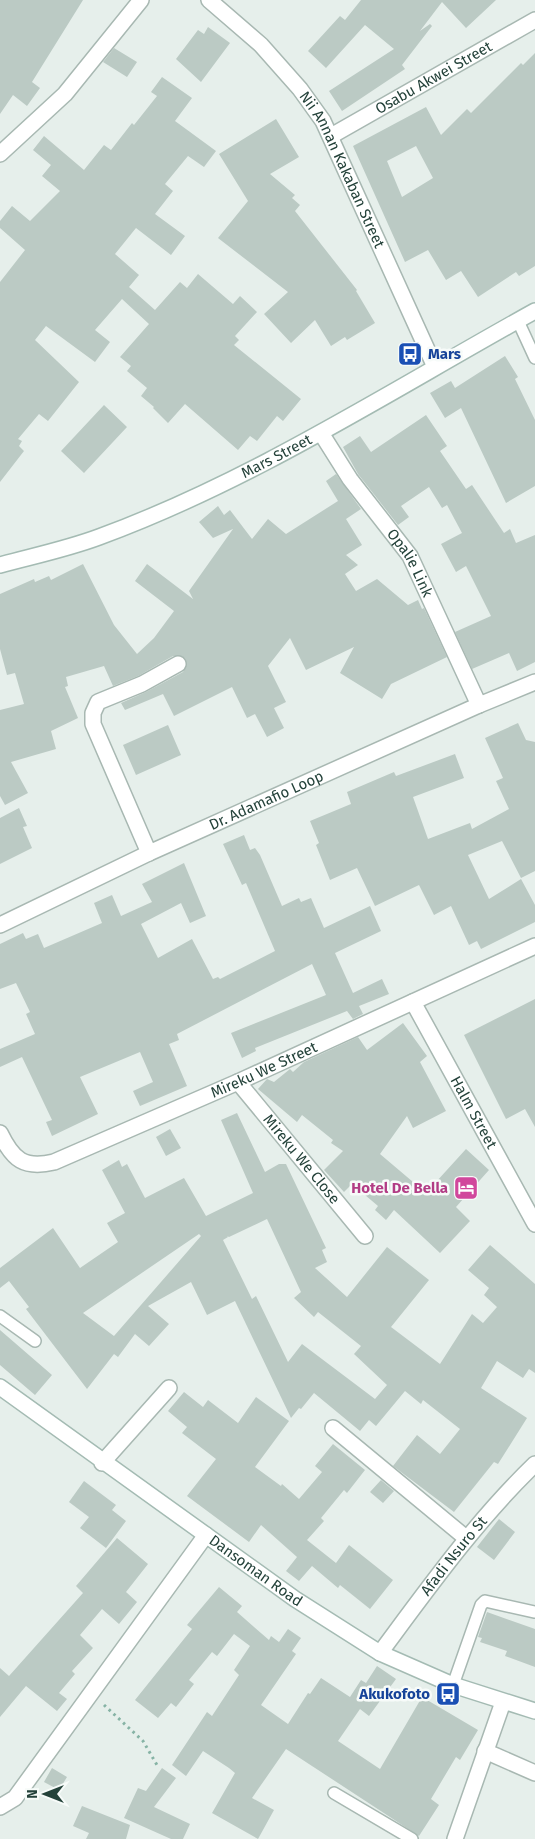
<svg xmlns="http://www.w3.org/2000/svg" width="535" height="1839" viewBox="0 0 535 1839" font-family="'Fira Sans',sans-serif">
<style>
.building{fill:#bbcac4;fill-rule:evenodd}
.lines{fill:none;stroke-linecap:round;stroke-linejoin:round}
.lane-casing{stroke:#a8b8b2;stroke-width:14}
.street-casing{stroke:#a8b8b2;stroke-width:18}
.secondary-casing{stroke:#a4bbb3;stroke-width:18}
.path{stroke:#86b3a5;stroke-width:3;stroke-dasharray:2.5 4;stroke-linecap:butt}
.lane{stroke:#fff;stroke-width:11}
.street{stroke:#fff;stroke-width:15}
.secondary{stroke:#fff;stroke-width:15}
.labels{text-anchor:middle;stroke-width:5;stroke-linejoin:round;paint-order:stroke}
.street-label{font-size:15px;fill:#24423a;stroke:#f7fbf9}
.transit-label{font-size:15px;font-weight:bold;fill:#164399;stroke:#f7fbf9;text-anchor:start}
.hotel-label{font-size:15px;font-weight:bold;fill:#b23c85;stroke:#f7fbf9;text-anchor:end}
</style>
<rect width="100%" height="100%" fill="#e6efeb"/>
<!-- building -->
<path class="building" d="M0 0H83L32 82 40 88 27 106 13 95 0 114Z
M361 0H496L466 28 442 2 420 31 430 24 432 26 402 65 405 69 342 111 329 91 394 49 365 25 326 68 308 51 340 16 345 20Z
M208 27 230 43 201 82 176 59 198 30 204 34Z
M114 48 137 62 127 77 103 62Z
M535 53V266L519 276 516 272 478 297 461 271 446 280 428 250 405 262 353 146 426 107 441 135 467 109 471 113 521 63 523 65ZM416 146 433 178 402 197 387 161Z
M162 77 192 98 175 121 216 151 204 167 188 156 165 184 173 191 155 214 185 236 171 255 136 228 115 254 139 275 129 287 155 310 180 282 187 288 198 274 233 304 240 296 257 312 235 336 239 340 234 345 301 399 283 421 277 416 257 441 250 436 238 450 185 404 168 423 153 408 154 407 141 396 147 388 127 371 131 366 120 357 149 324 122 299 95 330 110 342 95 362 46 326 35 340 79 382 48 421 39 414 18 439 22 441 19 446 24 451 0 482V282L25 250 0 228V221L12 206 30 221 60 191 42 176 51 165 33 150 44 136 84 170 104 145 111 150 132 123 134 125 157 96 151 92Z
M276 119 299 157 270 174 295 195 292 198 300 205 295 211 357 290 356 291 375 323 347 340 345 337 331 346 315 320 291 343 264 314 288 292 218 238 248 201 219 154Z
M505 356 518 377 515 379 535 420V486L506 503 461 408 445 418 430 393 451 381 455 388Z
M104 405 127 427 84 473 61 451Z
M426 415 447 446 440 451 466 489 472 485 504 533 510 529 516 543 535 535V662L517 671 509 653 472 669 455 632 491 616 466 566 456 572 441 544 462 533 447 505 442 508 429 487 401 506 409 517 398 525 358 474 343 447 360 436 371 452Z
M336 474 361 509 346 519 362 545 346 555 358 565 345 574 356 591 377 579 408 605 418 600 422 609 424 608 447 657 391 684 382 699 340 673 354 647 306 670 290 638 268 666 286 702 274 708 284 728 267 737 255 714 247 718 232 687 174 716 163 694 125 710 121 703 146 692 183 672 187 664 182 656H173L138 676 113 686 104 666 66 677 68 686 65 687 78 718 51 731 56 749 11 762 28 793 5 805 0 796V710L24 704 15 673 7 675 0 649V594L34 579 35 582 49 576 51 580 83 564 114 625 137 654 154 638 174 611 135 581 147 564 193 599 189 591 233 529 213 538 199 522 218 506 224 515 230 510 252 539 268 519 286 534 338 501 326 481Z
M518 723 526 740 535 742V871L521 878 502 841 468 855 489 899 521 879 535 905V922L481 949 477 941 469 945 451 906 434 915 419 885 375 906 357 868 330 880 316 845 319 843 310 821 351 804 347 792 394 772 396 776 455 754 464 778 413 797 428 839 470 823 472 829 509 809 496 781 503 778 485 738Z
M168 725 181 755 136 775 123 745Z
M19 808 27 826 23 827 32 848 0 864V818Z
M244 835 250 850 255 848 260 855 282 906 299 898 301 902 311 898 324 928 370 906 381 931 335 953 353 993 382 979 389 994 359 1006 363 1014 353 1019 347 1011 255 1048 256 1051 242 1058 231 1033 326 995 312 964 177 1034 179 1040 169 1044 187 1086 140 1106 133 1091 153 1082 140 1052 80 1077 98 1114 52 1136 46 1122 52 1120 22 1057 0 1067V1049L35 1034 26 1014 30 1012 16 983 0 989V944L23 933 26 939 38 934 44 948 102 923 94 903 112 895 121 916 152 902 142 884 184 863 206 916 190 923 181 903 141 924 158 958 192 939 213 979 218 977 220 979 275 951 246 883 242 885 223 844Z
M535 999V1127L525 1109 506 1119 464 1035Z
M403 1023 427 1056 420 1062 446 1111 413 1128 407 1116 380 1154 426 1193 466 1149 489 1170 456 1207 470 1221 440 1253 394 1210 386 1220 375 1210 378 1206 352 1184 344 1192 324 1170 343 1151 331 1143 333 1140 302 1115 297 1122 258 1089 267 1079 274 1082 290 1069 293 1072 304 1062 358 1037 367 1050Z
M237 1113 265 1172 279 1164H286L326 1248 322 1250 327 1262 315 1268 347 1297 387 1247 429 1280 391 1327 440 1364 472 1314 483 1323 497 1307 484 1295 489 1288 468 1270 490 1245 535 1284V1373L529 1369 523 1378 497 1361 481 1388 527 1418 498 1464 494 1462 454 1512 393 1466 417 1435 440 1454 460 1429 423 1400 421 1404 405 1391 376 1426 369 1420 360 1431 314 1393 301 1409 299 1408 291 1418 235 1301 207 1315 191 1282 148 1306 169 1324 149 1346 135 1334 118 1357 114 1354 87 1389 26 1309 29 1307 9 1281 0 1288V1268L53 1228 80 1268 118 1242 107 1223 125 1213 102 1170 119 1160 122 1167 127 1164 145 1198 184 1178 206 1216 253 1193 221 1120ZM267 1219 301 1292 294 1298 314 1317 318 1312 361 1346 354 1354 387 1385 375 1399 302 1344 288 1362 256 1296 252 1299 223 1240 228 1237 227 1236 229 1237ZM199 1234 201 1236 114 1336 83 1313Z
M170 1129 181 1148 166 1156 156 1137Z
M0 1330 52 1375 35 1395 0 1365Z
M184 1392 203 1407 208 1400 238 1423 256 1397 289 1421 255 1467 281 1486 282 1484 299 1499 322 1472 315 1466 333 1444 365 1470 347 1493 344 1490 321 1518 324 1521 307 1540 336 1563 349 1545 393 1580 370 1609 340 1585 338 1588 312 1566 299 1581 286 1571 297 1557 261 1525 249 1542 187 1496 216 1459 182 1433 187 1427 168 1411Z
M381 1480 394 1491 383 1503 370 1492Z
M84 1481 116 1505 112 1510 126 1521 106 1548 80 1528 89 1517 69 1502Z
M499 1519 515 1532 494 1560 477 1547Z
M117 1538 148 1564 126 1592 137 1602 119 1624 102 1609 80 1635 93 1648 72 1671 75 1674 59 1693 67 1699 57 1711 26 1686 0 1717V1668L9 1676 83 1593 76 1586Z
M219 1587 242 1606 237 1612 269 1640 271 1636 279 1642 288 1629 301 1638 292 1651 296 1654 261 1705 288 1724 308 1693 310 1694 321 1678 350 1697 361 1680 366 1683 377 1666 396 1679 369 1716 360 1709 338 1741 380 1769 422 1697 478 1730 460 1760 456 1757 431 1799 439 1805 419 1836 286 1749 252 1798 274 1810 258 1839 212 1813 235 1773 229 1768 203 1751 186 1776 172 1765 207 1712 212 1716 239 1675 234 1670 250 1646 234 1634 217 1656 212 1652 189 1680 194 1684 176 1707 171 1703 158 1718 135 1700 192 1629 187 1625Z
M487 1612 535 1629V1667L505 1656 507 1651 480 1642 482 1638 478 1637Z
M52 1768 67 1777 59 1790 44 1782Z
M162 1768 176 1778 154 1807 190 1824 183 1839H171L124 1818 138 1788 146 1791Z
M82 1806 130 1825 126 1839H86L89 1833 73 1826Z"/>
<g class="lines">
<defs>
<path id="lane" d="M518 321 535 358
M0 1316 35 1341
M453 1685 481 1605 485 1601 534 1612
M334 1793 412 1839"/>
<g id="street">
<path id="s1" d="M209 0 261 45 300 89 323 121 435 367"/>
<path id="s2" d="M331 136 535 20"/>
<path d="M0 154 65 94 141 0"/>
<path id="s3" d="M321 433 350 479 410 556 479 705"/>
<path d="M149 853 93 724V713L98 702 142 684 178 664"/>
<path id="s4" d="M0 925 149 853 479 705 535 682"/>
<path id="s5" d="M413 1002 535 1224"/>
<path id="s6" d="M238 1082 365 1236"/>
<path id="s7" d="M0 1133C13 1160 24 1169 54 1162L238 1082 535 946"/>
<path d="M333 1428 466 1538"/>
<path d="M102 1463 169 1388"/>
<path id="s8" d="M380 1653C429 1587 476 1521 535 1464"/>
<path d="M485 1751 535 1773"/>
<path d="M0 1807 15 1798 206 1535"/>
<path d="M455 1839 503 1702"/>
</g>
<g id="secondary">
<path id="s9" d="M0 565C33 556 67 549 99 537 252 481 392 390 535 311"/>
<path id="s10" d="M0 1387 295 1599 380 1653 453 1685 535 1711"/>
</g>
</defs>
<!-- lane casing -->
<use href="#lane" class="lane-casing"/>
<!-- street casing -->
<use href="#street" class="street-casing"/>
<!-- secondary casing -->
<use href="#secondary" class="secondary-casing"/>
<!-- path -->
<path class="path" d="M104 1705 143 1741 157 1765"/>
<!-- lane -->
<use href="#lane" class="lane"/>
<!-- street -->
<use href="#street" class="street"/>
<!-- secondary -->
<use href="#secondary" class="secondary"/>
</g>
<!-- icons -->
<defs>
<symbol id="bus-square" viewBox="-11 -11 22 22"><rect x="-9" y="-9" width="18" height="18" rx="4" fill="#1a4fb4" stroke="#f7fbf9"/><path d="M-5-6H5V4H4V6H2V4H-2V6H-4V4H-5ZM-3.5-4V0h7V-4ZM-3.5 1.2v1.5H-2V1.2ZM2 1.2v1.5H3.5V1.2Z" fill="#fff"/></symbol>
<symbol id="hotel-square" viewBox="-11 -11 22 22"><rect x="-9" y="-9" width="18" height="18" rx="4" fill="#d1479c" stroke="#f7fbf9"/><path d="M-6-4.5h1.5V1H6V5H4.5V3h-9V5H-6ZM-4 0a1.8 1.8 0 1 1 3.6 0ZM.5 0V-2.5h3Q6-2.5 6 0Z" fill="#fff"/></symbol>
</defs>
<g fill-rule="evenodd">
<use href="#bus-square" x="396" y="340" width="28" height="28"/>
<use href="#hotel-square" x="452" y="1174" width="28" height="28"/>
<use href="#bus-square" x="434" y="1680" width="28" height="28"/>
</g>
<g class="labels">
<!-- street labels -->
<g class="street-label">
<text dy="5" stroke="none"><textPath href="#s2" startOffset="118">Osabu Akwei Street</textPath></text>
<text dy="5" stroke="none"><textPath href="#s1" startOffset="219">Nii Annan Kakaban Street</textPath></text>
<text dy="5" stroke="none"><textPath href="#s9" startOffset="298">Mars Street</textPath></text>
<text dy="5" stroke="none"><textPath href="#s3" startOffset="158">Opalie Link</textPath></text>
<text dy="5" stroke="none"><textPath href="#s4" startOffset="294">Dr. Adamafio Loop</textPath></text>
<text dy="5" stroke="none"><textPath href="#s7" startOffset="298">Mireku We Street</textPath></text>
<text dy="5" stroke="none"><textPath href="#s5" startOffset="126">Halm Street</textPath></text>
<text dy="5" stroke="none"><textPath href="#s6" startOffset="100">Mireku We Close</textPath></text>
<text dy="5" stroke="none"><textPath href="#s8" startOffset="122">Afadi Nsuro St</textPath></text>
<text dy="5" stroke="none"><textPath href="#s10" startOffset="315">Dansoman Road</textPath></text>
</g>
<!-- transit labels -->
<g class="transit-label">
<text x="428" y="359">Mars</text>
<text x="430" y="1699" text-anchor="end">Akukofoto</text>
</g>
<!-- hotel labels -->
<g class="hotel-label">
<text x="448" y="1193">Hotel De Bella</text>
</g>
</g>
<!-- north arrow -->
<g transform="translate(45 1794) rotate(270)" stroke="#f7fbf9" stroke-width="4" paint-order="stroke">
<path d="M0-4L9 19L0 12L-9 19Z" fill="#24423a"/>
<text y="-8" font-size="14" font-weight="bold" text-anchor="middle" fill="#24423a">N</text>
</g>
</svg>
